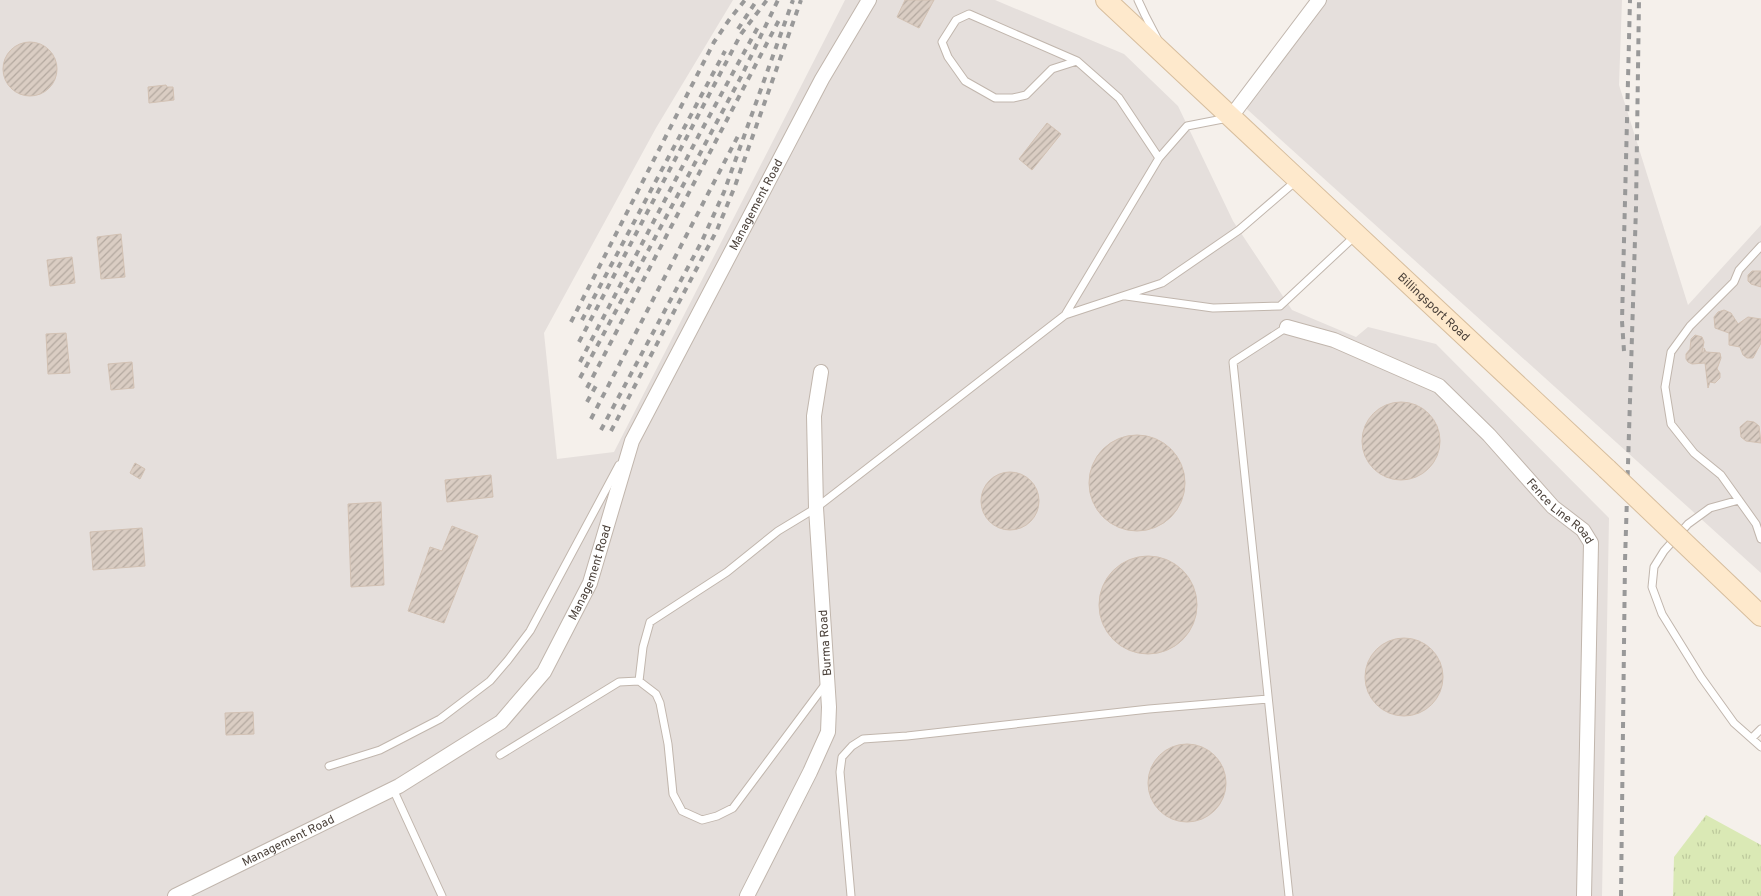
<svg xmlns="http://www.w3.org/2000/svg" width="1761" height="896" viewBox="0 0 1761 896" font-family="Overpass,sans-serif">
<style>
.industrial{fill:#e5dfdc}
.grass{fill:url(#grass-tufts)}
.building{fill:url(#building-hatch);stroke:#d2c1b3}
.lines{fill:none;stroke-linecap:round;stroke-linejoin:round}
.lane-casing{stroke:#c1b6ad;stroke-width:9}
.street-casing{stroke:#c1b6ad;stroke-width:16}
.secondary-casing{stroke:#d7be9e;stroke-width:22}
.lane{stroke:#fff;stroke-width:7}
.street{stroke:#fff;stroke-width:14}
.secondary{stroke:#fee9cc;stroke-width:20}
.rail{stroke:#999;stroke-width:4;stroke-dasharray:6 6;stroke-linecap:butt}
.secondary-bridge-casing{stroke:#d7be9e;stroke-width:22;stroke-linecap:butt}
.secondary-bridge{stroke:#fee9cc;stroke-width:20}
.labels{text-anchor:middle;stroke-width:4;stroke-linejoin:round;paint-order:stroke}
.street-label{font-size:12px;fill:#4a4039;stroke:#fff}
</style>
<defs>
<pattern id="grass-tufts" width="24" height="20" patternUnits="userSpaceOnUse" patternTransform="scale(1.25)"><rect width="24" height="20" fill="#dae9b5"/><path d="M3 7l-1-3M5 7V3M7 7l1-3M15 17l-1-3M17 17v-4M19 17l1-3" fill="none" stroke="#bdc99c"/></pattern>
<pattern id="building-hatch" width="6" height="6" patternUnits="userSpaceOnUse" patternTransform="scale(1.25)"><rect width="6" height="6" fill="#dacdc3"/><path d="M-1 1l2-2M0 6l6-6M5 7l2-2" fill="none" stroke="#b3a89f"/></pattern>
</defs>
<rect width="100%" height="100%" fill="#f5f0eb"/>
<!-- industrial -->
<path class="industrial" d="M0 0H733L656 128 544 333 557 459 614 452 845 0H995L1124 54 1178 106 1233 221 1292 310 1356 337 1368 327 1436 344 1609 518 1602 896H0Z
M1313 0H1622L1619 85 1688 305 1761 225V573L1238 101Z"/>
<!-- grass -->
<path class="grass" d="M1706 815 1761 845V896H1673L1674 857Z"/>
<!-- building -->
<path class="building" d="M905 0H934L919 28 897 17Z
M3 69a27 27 0 1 1 54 0a27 27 0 1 1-54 0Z
M166 85 167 87H173L174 100 149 103 148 87Z
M1047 123 1061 134 1032 170 1019 159Z
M121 234 125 277 101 279 97 237Z
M72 257 75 283 50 286 47 260Z
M1752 271H1761V287L1751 284 1748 281V275Z
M1724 310 1731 313 1738 324 1748 317 1761 319V343L1753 358H1747L1743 355 1740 347 1729 345V333L1715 328 1714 317 1718 312Z
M66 333 70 373 48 374 46 334Z
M1695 335 1702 337 1704 342 1702 352H1704V348L1706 352 1720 353 1721 358 1717 369 1720 373V378L1715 383 1710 382 1708 388 1705 363 1692 364 1688 362 1686 359V354L1690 349 1691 339Z
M132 362 134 388 111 390 108 364Z
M1362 441a39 39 0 1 1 78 0a39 39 0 1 1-78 0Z
M1747 421 1754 422 1759 426 1761 443 1746 441 1741 437 1740 427Z
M1089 483a48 48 0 1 1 96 0a48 48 0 1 1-96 0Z
M135 463 145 469 140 479 130 473Z
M981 501a29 29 0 1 1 58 0a29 29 0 1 1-58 0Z
M491 475 493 497 447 502 445 480Z
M381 502 384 585 351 587 348 504Z
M452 526 478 536 444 623 408 611 430 547 442 551Z
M142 528 145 566 93 570 90 532Z
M1099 605a49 49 0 1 1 98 0a49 49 0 1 1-98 0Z
M1365 677a39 39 0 1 1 78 0a39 39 0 1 1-78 0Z
M253 712 254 734 226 735 225 713Z
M1148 783a39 39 0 1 1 78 0a39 39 0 1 1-78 0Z"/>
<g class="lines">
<defs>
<path id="lane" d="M1138 0 1145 15 1157 38
M1077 61 1052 69 1026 95 1013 98H995L965 81 948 57 942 42 956 20 969 14 1077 61 1119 98 1159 158
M1761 246 1739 270 1734 282 1690 326 1671 352 1665 387 1671 424 1694 453 1721 475 1756 524 1761 539
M1126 296 1213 308 1280 306 1355 236
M1065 315 1159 158 1187 126 1228 118
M1287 327 1233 362 1289 896
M1739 500 1710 508 1688 524 1664 551 1654 567 1652 587 1662 614 1701 677 1734 723 1761 747
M639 681 643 647 650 622 727 572 778 531 816 508 1065 315 1162 283 1239 230 1297 180
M1752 738 1761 729
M500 755 619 682 639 681 656 694 660 703 668 744 673 794 682 811 702 820 717 816 733 808 827 682
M329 766 380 750 440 719 490 681 508 660 530 631 619 465
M393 789 442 896
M851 896 840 772 842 757 852 746 863 739 907 736 1149 709 1268 699"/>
<g id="street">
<path d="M1230 118 1319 0"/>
<path id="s1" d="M1287 327 1334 340 1439 386 1489 435 1553 507 1583 530 1591 543 1584 896"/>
<path id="s2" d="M175 896 399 786 501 722 544 672 590 583 632 441 822 79 869 0"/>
<path d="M747 896 810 772 828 732 829 707 816 508 814 416 821 372"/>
</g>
<g id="secondary">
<path id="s3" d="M1106 0 1607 469"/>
<path d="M1697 555 1761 616"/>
</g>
</defs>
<!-- lane casing -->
<use href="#lane" class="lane-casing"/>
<!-- street casing -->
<use href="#street" class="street-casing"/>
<!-- secondary casing -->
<use href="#secondary" class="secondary-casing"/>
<!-- lane -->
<use href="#lane" class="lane"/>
<!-- street -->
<use href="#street" class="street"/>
<!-- secondary -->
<use href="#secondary" class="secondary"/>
<!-- rail -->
<path class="rail" d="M738 29 757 0
M582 320 725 51
M571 322 714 42 729 20 745 0
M579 342 741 34 767 0
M1624 351 1622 321 1630 0
M580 362 699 135 758 27
M580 378 742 75 778 0
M587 388 779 20
M587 402 598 382
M591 419 738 136
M601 430 702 241 724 192 793 0
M611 431 717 230 735 186 801 0
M1621 896 1625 561 1636 207 1639 0"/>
<defs>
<path id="secondary-bridge" d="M1607 469 1697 555"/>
</defs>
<!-- secondary-bridge casing -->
<use href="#secondary-bridge" class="secondary-bridge-casing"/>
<!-- secondary-bridge -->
<use href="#secondary-bridge" class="secondary-bridge"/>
</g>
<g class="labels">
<!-- street labels -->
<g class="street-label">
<text dy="4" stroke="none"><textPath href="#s2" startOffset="951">Management Road</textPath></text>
<text dy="4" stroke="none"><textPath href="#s3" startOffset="449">Billingsport Road</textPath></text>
<text dy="4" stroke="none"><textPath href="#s1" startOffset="338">Fence Line Road</textPath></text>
<text dy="4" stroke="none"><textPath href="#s2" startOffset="546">Management Road</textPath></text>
<text transform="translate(825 643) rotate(-94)" y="4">Burma Road</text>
<text dy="4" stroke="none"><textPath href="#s2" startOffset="126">Management Road</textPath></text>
</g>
</g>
</svg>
